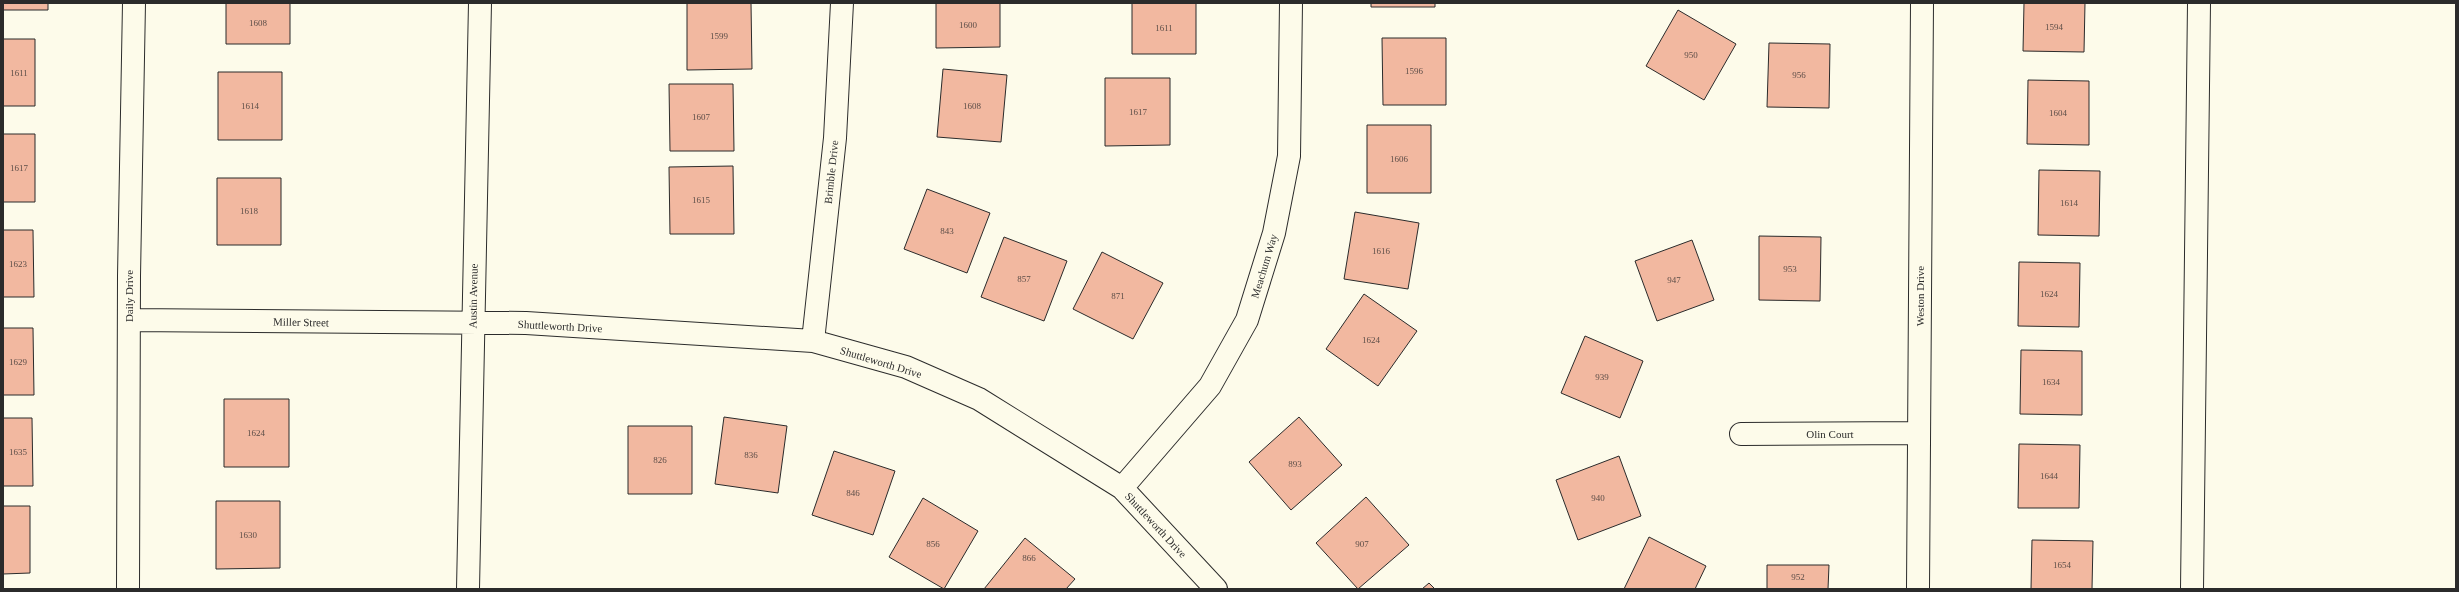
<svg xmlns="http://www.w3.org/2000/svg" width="2459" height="592" viewBox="0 0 2459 592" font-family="Georgia,serif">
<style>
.building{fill:#f2b8a0;stroke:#2b2b2b}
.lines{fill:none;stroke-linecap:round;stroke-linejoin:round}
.minor-casing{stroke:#2b2b2b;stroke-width:24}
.minor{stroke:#fdfbea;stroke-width:22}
.labels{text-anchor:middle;stroke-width:3;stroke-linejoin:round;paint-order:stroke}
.number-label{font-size:9px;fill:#5d4e48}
.street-label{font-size:11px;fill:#2b2b2b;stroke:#fdfbea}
</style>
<rect width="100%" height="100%" fill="#fdfbea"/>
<!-- building -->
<path class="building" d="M3 3H48V10H3Z
M226 3H290V44H226Z
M687 3H751L752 69 687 70Z
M936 3H1000V47L936 48Z
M1132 3H1196V54H1132Z
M1371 3H1435V7H1371Z
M2024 3H2085L2084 52 2023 51Z
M1678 10 1736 44 1704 100 1646 66Z
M1382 38H1446V105H1383Z
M3 39H35V106H3Z
M1769 43 1830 44 1829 108 1767 107Z
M943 69 1007 75 1001 142 937 137Z
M218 72H282V140H218Z
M1105 78H1170V145L1105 146Z
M2028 80 2089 81V145L2027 144Z
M669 84H733L734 151H670Z
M1367 125H1431V193H1367Z
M3 134H35V202H3Z
M733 166 734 234H670L669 167Z
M2039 170 2100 171 2099 236 2038 235Z
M217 178H281V245H217Z
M927 189 990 213 967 273 904 249Z
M1355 212 1419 223 1408 289 1344 279Z
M3 230H33L34 297H3Z
M1759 236 1821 237 1820 301 1759 300Z
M1004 237 1067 261 1044 321 981 297Z
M1692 240 1714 300 1657 321 1635 261Z
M1102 252 1163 283 1133 339 1073 309Z
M2019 262 2080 263 2079 327 2018 326Z
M1364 294 1417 331 1378 386 1326 349Z
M3 328H33L34 395H3Z
M1585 336 1643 361 1620 418 1561 393Z
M2021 350 2082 351V415L2020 414Z
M224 399H289V467H224Z
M724 417 787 426 778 493 715 484Z
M1299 417 1342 465 1291 510 1249 462Z
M3 418H32L33 486H3Z
M628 426H692V494H628Z
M2019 444 2080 445 2079 508H2018Z
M834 451 895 471 873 535 812 515Z
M1619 456 1641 516 1578 540 1556 480Z
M1366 497 1409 545 1358 589 1316 543Z
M923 498 978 531 944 589 889 557Z
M216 501H280V568L216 569Z
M3 506H30V573L3 574Z
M1649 537 1706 566 1695 589H1624Z
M1025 538 1075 579 1066 589H984Z
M2032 540 2093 541 2092 589H2031Z
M1767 565H1829L1828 589H1767Z
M1429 583 1435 589H1422Z"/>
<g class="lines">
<defs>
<path id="minor" d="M129 320 526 323 813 341 906 367 979 399 1122 488 1216 589
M813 341 835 138 842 3
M1741 434 1919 433
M1122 488 1210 386 1247 320 1274 233 1289 156 1291 3
M128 589 129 276 134 3
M468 589 480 3
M1918 589 1922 3
M2192 589 2199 3"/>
</defs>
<!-- minor casing -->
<use href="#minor" class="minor-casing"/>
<!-- minor -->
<use href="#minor" class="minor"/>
</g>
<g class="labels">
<!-- number labels -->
<g class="number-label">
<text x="258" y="26">1608</text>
<text x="968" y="28">1600</text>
<text x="2054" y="30">1594</text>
<text x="1164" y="31">1611</text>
<text x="719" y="39">1599</text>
<text x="1691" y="58">950</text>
<text x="1414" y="74">1596</text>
<text x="19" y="76">1611</text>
<text x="1799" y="78">956</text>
<text x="250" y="109">1614</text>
<text x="972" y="109">1608</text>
<text x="1138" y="115">1617</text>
<text x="2058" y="116">1604</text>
<text x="701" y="120">1607</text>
<text x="1399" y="162">1606</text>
<text x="19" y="171">1617</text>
<text x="701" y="203">1615</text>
<text x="2069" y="206">1614</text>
<text x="249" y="214">1618</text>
<text x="947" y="234">843</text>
<text x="1381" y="254">1616</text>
<text x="18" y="267">1623</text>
<text x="1790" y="272">953</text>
<text x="1024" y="282">857</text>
<text x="1674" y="283">947</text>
<text x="2049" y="297">1624</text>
<text x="1118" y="299">871</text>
<text x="1371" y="343">1624</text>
<text x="18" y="365">1629</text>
<text x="1602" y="380">939</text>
<text x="2051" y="385">1634</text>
<text x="256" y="436">1624</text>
<text x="18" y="455">1635</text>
<text x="751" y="458">836</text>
<text x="660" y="463">826</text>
<text x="1295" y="467">893</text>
<text x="2049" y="479">1644</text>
<text x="853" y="496">846</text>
<text x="1598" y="501">940</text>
<text x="248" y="538">1630</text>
<text x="933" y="547">856</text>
<text x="1362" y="547">907</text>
<text x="1029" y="561">866</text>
<text x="2062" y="568">1654</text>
<text x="1798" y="580">952</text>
</g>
<!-- street labels -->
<g class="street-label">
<text transform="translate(831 172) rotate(-84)" y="4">Brimble Drive</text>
<text transform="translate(1264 266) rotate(-73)" y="4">Meachum Way</text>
<text transform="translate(129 296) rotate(-90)" y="4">Daily Drive</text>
<text transform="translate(473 296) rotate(-89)" y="4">Austin Avenue</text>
<text transform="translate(1920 296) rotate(-90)" y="4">Weston Drive</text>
<text transform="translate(301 322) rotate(1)" y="4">Miller Street</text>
<text transform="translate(560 326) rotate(3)" y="4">Shuttleworth Drive</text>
<text transform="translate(881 362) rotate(17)" y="4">Shuttleworth Drive</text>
<text x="1830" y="438">Olin Court</text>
<text transform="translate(1156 525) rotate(47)" y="4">Shuttleworth Drive</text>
</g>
</g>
<!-- border -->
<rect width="2459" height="592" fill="none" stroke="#2b2b2b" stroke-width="8"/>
</svg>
